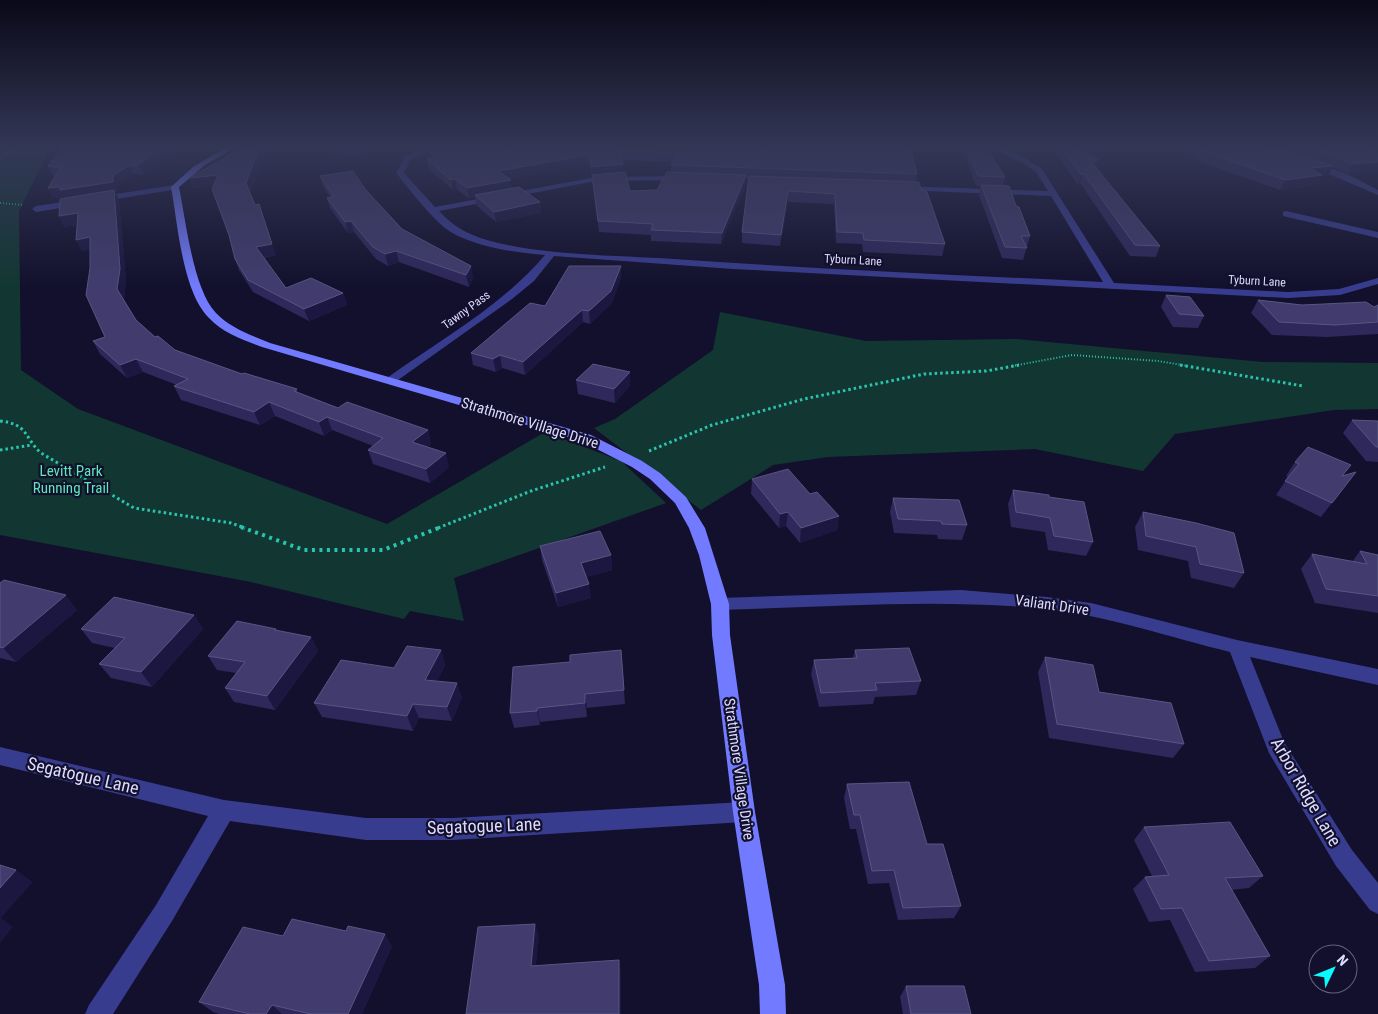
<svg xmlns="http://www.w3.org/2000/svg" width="1378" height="1014" viewBox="0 0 1378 1014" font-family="'Roboto Condensed',sans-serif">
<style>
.green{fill:#123732}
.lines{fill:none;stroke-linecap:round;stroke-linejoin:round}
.path-far2{stroke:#29c5ae;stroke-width:2;stroke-dasharray:1 2;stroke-linecap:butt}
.path-far1{stroke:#29c5ae;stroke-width:3;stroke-dasharray:2.5 3;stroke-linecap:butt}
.path{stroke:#29c5ae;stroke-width:4;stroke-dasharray:3 4.5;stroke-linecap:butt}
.street{fill:#383c8e;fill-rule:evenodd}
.secondary{fill:#727bff;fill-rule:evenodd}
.wall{fill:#2e285b;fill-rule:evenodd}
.shaded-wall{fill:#1b1741}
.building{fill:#413c6d;stroke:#595584}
.labels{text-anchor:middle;stroke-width:4.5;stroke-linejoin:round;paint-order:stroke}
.far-street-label{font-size:12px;fill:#dcdbff;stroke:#12102c}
.street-label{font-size:15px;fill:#dcdbff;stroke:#12102c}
.park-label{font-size:15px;fill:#5fe7ba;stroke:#12102c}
.near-street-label{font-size:18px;fill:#dcdbff;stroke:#12102c}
</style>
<rect width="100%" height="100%" fill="#12102c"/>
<!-- green -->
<path class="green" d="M0 146H51L19 211 21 370 78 409 387 524 545 432 621 461 666 503 454 578 464 621 410 611 404 619 251 582 0 535Z
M720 312 866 341 1015 339 1263 362 1378 363V409L1334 410 1175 434 1143 471 1035 449 828 457 773 465 701 510 594 428 615 419 713 350Z"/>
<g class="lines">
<!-- path-far2 -->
<path class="path-far2" d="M0 158 18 146
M0 203 23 205
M1012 366 1072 355 1158 361 1188 366"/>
<!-- path-far1 -->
<path class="path-far1" d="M1180 365 1303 386
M0 421C29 424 24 438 41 453L134 508 231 523 245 528
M0 450 32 445
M649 451 712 425 804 399 924 374 986 371 1019 365
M438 528 531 491 605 467"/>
<!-- path -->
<path class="path" d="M241 527 304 550H383L441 527"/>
<!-- street -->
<path class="street" d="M427 146H436L410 160 404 173 435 207 596 177 683 176 687 178 683 180 596 181 439 211C453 226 467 234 487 240 544 256 615 255 674 259 817 269 960 275 1103 282L1051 196 901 190 897 188 901 186 1048 191 1036 172 1023 163 986 146C1005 146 1026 158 1042 169L1114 283 1288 292 1339 289 1378 278V284L1340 295 1288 298 733 269 554 256 534 281 512 299 391 385 385 381 387 378C440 340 502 306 545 255 516 253 468 246 445 228 430 216 409 189 396 173L405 157Z
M1313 162 1347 174 1378 190V195L1310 166 1309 164Z
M175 185H178V189L36 212 32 209 36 206Z
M1286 211 1378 232V238L1283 216V212Z
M961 590 1047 597 1091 603 1237 640 1378 669V685L1250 657 1284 742 1352 850 1378 883V914L1370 910 1336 866 1269 753 1230 652C1169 637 1108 616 1046 609 937 598 828 607 720 610L714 609 711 604 714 599 720 598Z
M0 747 224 800 366 818H453L744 802 752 805 755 812 752 819 744 822 453 840H366L230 821 172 921 113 1014H85L89 1005 156 905 208 816 0 765Z"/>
<!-- secondary -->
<path class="secondary" d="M229 146H238L205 165 179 187C186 221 193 289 216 313 230 328 251 335 270 343L591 435 642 461 660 473 686 497 705 528 729 604 730 635 755 812 785 985 786 1014H760L759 985 733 812 712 635 711 604 699 555 689 528 675 503 650 479 632 467 581 441 262 347C243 340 223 333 209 318 182 291 178 224 171 187L193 167Z"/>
</g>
<!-- wall -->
<path class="wall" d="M246 146H267L250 193 276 255 264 258 286 288 343 293 347 305 309 321 253 292 239 270 235 259 229 235 213 186 193 188Z
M272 146H384L372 152 365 151 363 156Z
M910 146 917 174 916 182 921 190 945 244 942 256 863 252 862 244 836 243 834 204 788 202 780 246 742 243V232L749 178 745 177V185L721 244 651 241V235L599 232 590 164 509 179 512 188 540 202 541 213 496 222 477 206 475 197 469 199 457 189 453 190 429 169 427 159H431L430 153ZM622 160 673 162 671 165V173L657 190 630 191 623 172Z
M961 146H985L1005 177 1003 186 1016 206 1030 236 1023 260 1002 258 979 195 981 187 976 186Z
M1051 146H1073L1099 159 1096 168 1160 246 1156 257 1130 256 1080 183 1078 185Z
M1156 146H1362L1378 151V171L1348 174 1333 167 1328 176H1321L1317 185 1280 190 1196 160 1198 155Z
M163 159 143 174H133L117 186 118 192H115L119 200 126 281 124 300 136 320 155 337 175 350 242 374 297 389 298 393 338 408 428 430 431 444 427 447 449 467 430 483 373 464 368 450 373 446 332 430 324 436 275 416 260 425 181 400 174 386 177 385 143 372 127 378 100 354 93 341 105 337 90 268V249L82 251 76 240 77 225 64 227 65 198 64 197 53 198 48 188 55 176H53L48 166Z
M320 176 365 189 402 229 473 277 469 287 399 262 388 266 376 259 354 232 348 233 330 208 327 198 330 197 323 186Z
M621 278 612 303 590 324 583 322 525 375 502 368 496 372 473 365 471 353 545 306Z
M1166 295 1204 316 1198 328 1173 327 1161 307Z
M1258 300 1302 305 1374 307 1378 305V334L1327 337 1272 335 1251 313Z
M630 372V386L615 403 578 394 576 380Z
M1352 420 1378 421V462L1366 461 1343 433Z
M1295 462 1344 475 1356 472 1321 517 1276 495 1288 477 1286 476Z
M752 479 810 494 839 516 837 530 800 543 786 526 779 528 751 494Z
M1013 490 1049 497 1093 542 1086 556 1048 550 1045 532 1011 527 1008 504Z
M893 498 967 525 962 540 938 539 937 535 894 533 890 512Z
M1143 512 1244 573 1234 588 1191 578 1188 561 1138 550 1135 527Z
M540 546 611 555 612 570 586 577 591 598 558 607 542 560Z
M1360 551 1378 555V613L1315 603 1301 569 1312 554 1352 562Z
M0 583 77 610 16 662 0 658Z
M194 615 203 629 152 687 111 678 99 664 115 648 92 643 81 629Z
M276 629 278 631 311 637 318 651 275 710 234 702 225 688 236 673 217 670 208 656Z
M441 650 445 665 437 681 462 697 452 721 419 718 413 731 322 717 314 703 394 668Z
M855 650 921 681 916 695 875 697 873 704 819 707 811 674 814 660 853 658Z
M1045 657 1099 692 1184 744 1173 758 1049 738 1038 672Z
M622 664 625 704 587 708V717L540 722V725L514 728 510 713Z
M847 784 927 844 961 906 954 918 898 920 889 883 868 884 856 829H850L844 798Z
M1144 827 1263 876 1249 888 1231 890 1270 956 1255 968 1195 972 1170 920 1149 922 1133 889 1145 877 1152 876 1134 840Z
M283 936 392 946 362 1014H219L213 1012 199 1002Z
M906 986 971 1014H903L900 997Z"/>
<!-- shaded-wall -->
<path class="shaded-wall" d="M171 146H198L163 159 143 174 138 165 159 150Z
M260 146H267L250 193 246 183Z
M360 146H364L365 151 363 156Z
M371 146H384L372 152Z
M589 155 590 164 500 181 498 171Z
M1099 159 1096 169 1086 170Z
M1378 162V171L1348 174 1353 164Z
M623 164V174L592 177 591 167Z
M129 165 133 174 117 186 118 192H115L119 200 126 281 124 301 117 289 114 192 65 200 64 197 53 198 48 188 60 187 113 176Z
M1333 166 1328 176H1321L1317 185 1280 190 1285 180 1311 168Z
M1083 173 1080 183 1078 185 1081 175Z
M218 175 222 185 193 188 189 178Z
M746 175 745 185 721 244 722 233Z
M455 179 457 189 453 190 451 180Z
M511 180 512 190 475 195V197L469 199 467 188Z
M788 191V202L780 246 781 235Z
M540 202 541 213 496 222 494 212Z
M78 213 83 224 64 227 59 216Z
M262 215 276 255 260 258 256 247Z
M351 221 354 232 348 233 345 222Z
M90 237 96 248 82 251 76 240Z
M396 251 399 262 388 266 385 254Z
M471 266 473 277 469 287 466 275Z
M621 266V278L612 303 590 324 589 311Z
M343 293 347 305 309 321 304 309Z
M582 310 583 322 525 375 523 362Z
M500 355 502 368 496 372 493 359Z
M136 359 143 372 127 378 120 365Z
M630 372V386L615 403 614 389Z
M269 402 275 416 260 425 254 412Z
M327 417 332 430 324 436 319 422Z
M428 430 431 444 416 456 412 442Z
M446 453 449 467 430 483 426 469Z
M1356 472 1346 486 1321 517 1332 503Z
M788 512 786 526 779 528 780 514Z
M839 516 837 530 800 543 801 528Z
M611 555 612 570 583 578 581 563Z
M589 584 591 598 558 607 556 593Z
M66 595 77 610 16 662 3 648Z
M194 615 203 629 152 687 141 672Z
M311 637 318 651 275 710 267 696Z
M441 650 445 665 431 694 425 680Z
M457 683 462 697 452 721 447 707Z
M585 694 587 708V717L585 703Z
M413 704 419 718 413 731 407 716Z
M537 708 540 722V725L537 711Z
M16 870 33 882 1 918 13 927 0 943V888Z
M535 924 539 936 535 977 531 966Z
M385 934 392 946 362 1014H348Z
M619 960 621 972V1014H619Z
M272 1005 282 1014H266Z"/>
<!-- building -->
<path class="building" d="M64 146H171L159 150 138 165H129L113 176V182L60 190V187L48 188 60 168 48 166Z
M246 146H260L246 183 255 205 259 204 272 244 256 247 286 288 311 278 343 293 304 309 248 280 235 259 229 235 212 189 218 175 189 178Z
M436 146H910L917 174 671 165 678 153 620 151 623 164 591 167 589 155 498 171 511 180 467 188 455 179 451 180 427 159 439 157V154L430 153Z
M966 146H985L1005 177 978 176Z
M1060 146H1073L1099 159 1086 170 1094 165 1160 246 1135 245 1083 173 1081 175Z
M1205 146H1268L1333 166 1311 168 1322 175 1285 180 1200 150 1206 146Z
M1299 146H1362L1378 151V162L1353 164 1326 153Z
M353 171 365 189 402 229 471 266 466 275 396 251 385 254 373 247 351 221 345 222 327 198 334 197 320 176Z
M625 172 630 191 657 190 667 172 746 175 722 233 651 230 653 224 598 221 592 175Z
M749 176 919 182 921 190 927 192 945 244 864 240 863 233 837 232 835 194 788 191 781 235 742 232Z
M981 185 1009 186 1016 206 1019 207 1030 236H1021L1027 248 1005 247Z
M519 187 540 202 494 212 475 195Z
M114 190 120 269 117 289 136 320 155 337 158 336 175 350 242 374 244 373 297 389 294 391 338 408 347 402 428 430 412 442 446 453 426 469 368 450 383 438 327 417 319 422 269 402 254 412 174 386 188 379 136 359 120 365 93 341 105 337 86 295 90 268V237L76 240 78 213 59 216 60 199Z
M569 266H621L611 291 589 311 582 310 523 362 500 355 493 359 471 353 530 303 545 306Z
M1166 295 1190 297 1204 316 1179 314Z
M1258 300 1302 305 1366 302 1374 307 1378 305V322L1335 325 1279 322Z
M593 364 630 372 614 389 576 380Z
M1352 420 1378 421V447H1376Z
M1308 447 1351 465 1342 476 1356 472 1332 503 1285 481 1299 464 1295 462Z
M788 469 810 494 817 492 839 516 801 528 788 512 780 514 752 479Z
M1013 490 1049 495V497L1084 502 1093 542 1054 536 1050 518 1016 512Z
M893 498 959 500 967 525 942 524 941 521 898 519Z
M1143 512 1196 523 1234 533 1244 573 1200 564 1196 547 1146 536Z
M600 531 611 555 581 563 589 584 556 593 540 546Z
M1360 551 1378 555V596L1326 589 1312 554 1367 564Z
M4 580 66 595 3 648 0 647V583Z
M114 597 194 615 141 672 99 664 125 638 81 629Z
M237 621 276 629 275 630 311 637 267 696 225 688 245 662 208 656Z
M407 646 441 650 425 680 457 683 447 707 413 704 407 716 314 703 341 660 394 668Z
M909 648 921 681 875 683 877 690 821 693 814 660 857 658 855 650Z
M621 650 624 690 585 694V703L537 708V711L510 713 513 667 570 662V655Z
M1045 657 1093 665 1099 692 1171 703 1184 744 1057 724Z
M909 782 927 844H943L961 906 903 908 894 870 872 871 860 815H854L847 784Z
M1230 822 1263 876 1225 878 1270 956 1209 961 1182 908 1161 909 1145 877 1169 875 1144 827Z
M0 865 16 870 0 888Z
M292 919 346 931 348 926 385 934 348 1014H311L272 1005 266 1014H250L199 1002 243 927 283 936Z
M535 924 531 966 619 960V1014H466L478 927Z
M906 986H964L971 1014H911Z"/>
<!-- sky -->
<linearGradient id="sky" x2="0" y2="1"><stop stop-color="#0a0918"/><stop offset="0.51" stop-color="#333756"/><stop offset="1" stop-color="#333756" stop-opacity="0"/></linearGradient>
<rect width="1378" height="288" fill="url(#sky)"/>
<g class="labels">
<!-- far-street labels -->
<g class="far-street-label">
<text transform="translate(853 260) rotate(3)" y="4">Tyburn Lane</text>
<text transform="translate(1257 281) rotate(3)" y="4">Tyburn Lane</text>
<text transform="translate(466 310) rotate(-36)" y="4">Tawny Pass</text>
</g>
<!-- street labels -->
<g class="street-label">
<text transform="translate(530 423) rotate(17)" y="5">Strathmore Village Drive</text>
<text transform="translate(1052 605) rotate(8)" y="5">Valiant Drive</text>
<text transform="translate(739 769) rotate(82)" y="5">Strathmore Village Drive</text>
</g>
<!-- park labels -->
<g class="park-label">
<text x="71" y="476">Levitt Park<tspan x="71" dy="17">Running Trail</tspan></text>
</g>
<!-- near-street labels -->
<g class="near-street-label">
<text transform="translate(83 776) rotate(13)" y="6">Segatogue Lane</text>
<text transform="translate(1306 792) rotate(60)" y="6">Arbor Ridge Lane</text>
<text transform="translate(484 826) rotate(-2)" y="6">Segatogue Lane</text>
</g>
</g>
<!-- north arrow -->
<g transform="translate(1333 969) rotate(47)"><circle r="24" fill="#12102c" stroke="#636180"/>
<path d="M0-4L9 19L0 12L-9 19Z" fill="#07fbff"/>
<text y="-8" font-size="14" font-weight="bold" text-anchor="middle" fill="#dcdbff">N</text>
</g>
</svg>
